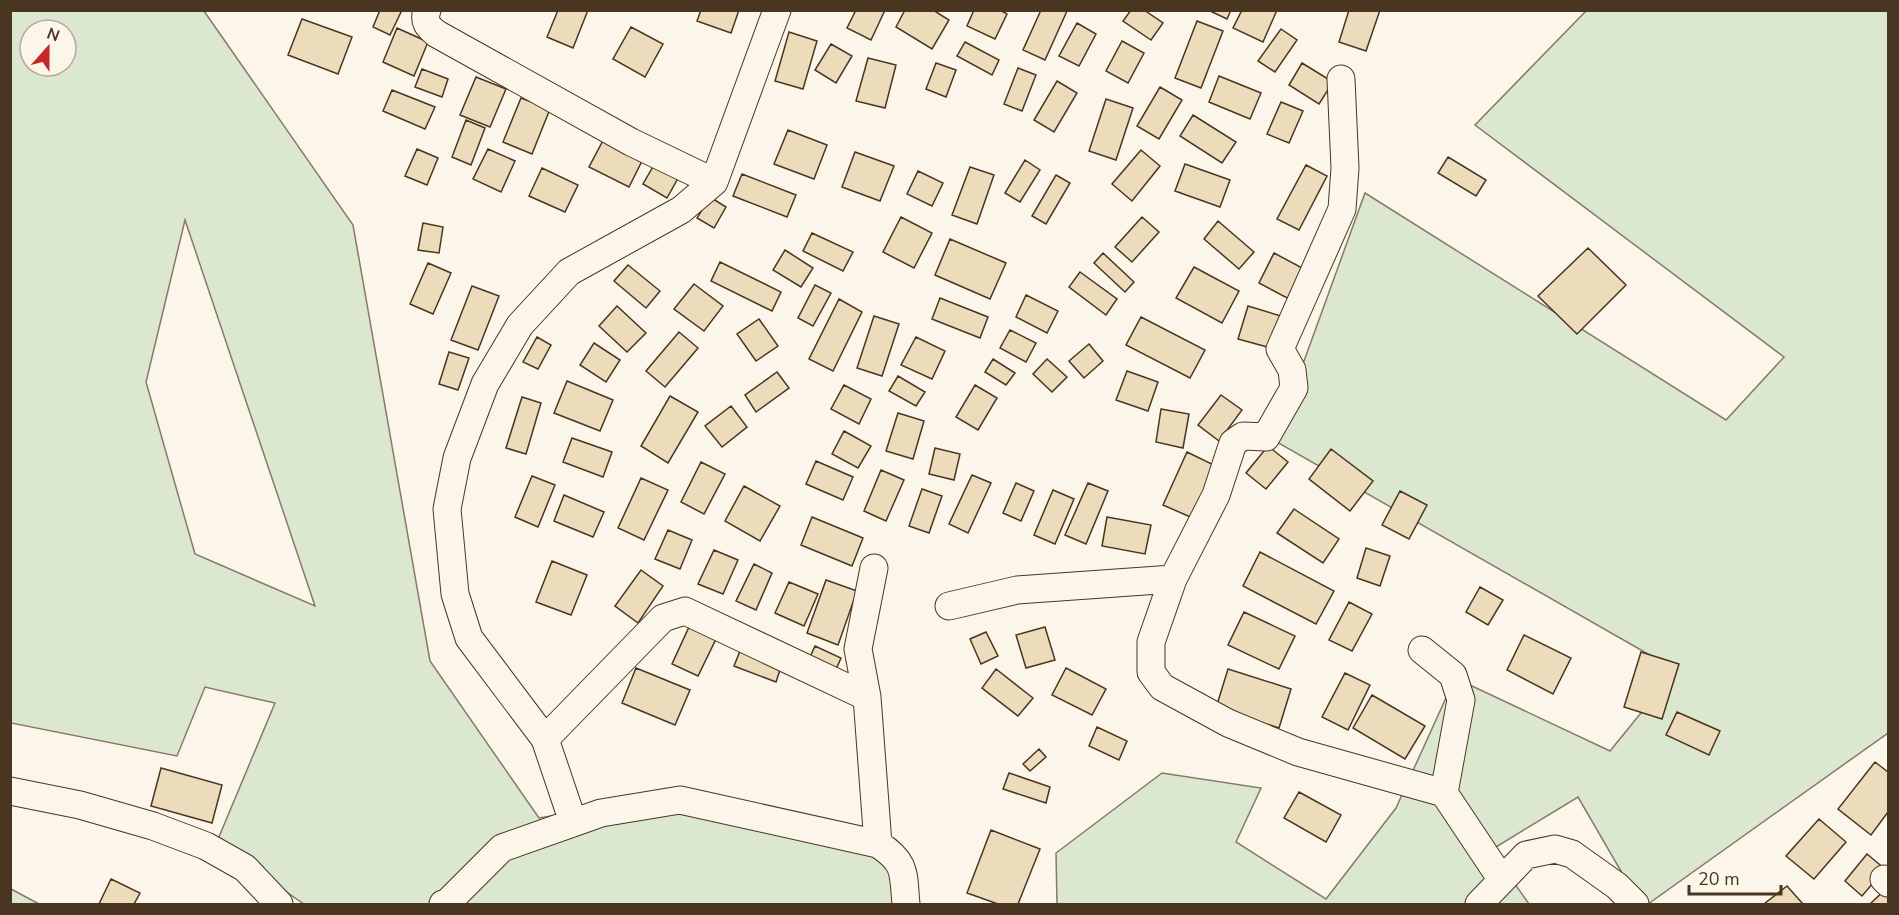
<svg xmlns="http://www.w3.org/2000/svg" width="1899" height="915" viewBox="0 0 1899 915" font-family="'Nunito Sans',sans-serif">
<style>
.green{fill:#dce7d0;stroke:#887966;stroke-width:1.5;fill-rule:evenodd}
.building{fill:#ecdcbc;stroke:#4a3520;stroke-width:1.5}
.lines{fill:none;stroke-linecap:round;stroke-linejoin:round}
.minor-casing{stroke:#4a3520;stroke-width:29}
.minor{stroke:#fbf6e9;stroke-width:27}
</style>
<rect width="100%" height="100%" fill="#fbf6e9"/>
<!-- green -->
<path class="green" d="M10 11H204L353 225 430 661 539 818 673 796 888 861 894 904H304L216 844 275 703 205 687 177 756 11 723ZM30 30H66V66H30ZM185 220 315 606 195 554 146 382Z
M1586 11H1888V733L1648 904H1640L1578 797 1491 850 1529 904H1057L1056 853 1162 773 1261 788 1236 842 1326 899 1396 808 1455 678 1610 751 1676 670 1275 441 1365 193 1726 420 1784 357 1475 125Z
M11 889 39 904H11Z"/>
<!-- building -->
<path class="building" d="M380 10H402L390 35 373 27Z
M558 10H588L573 48 547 37Z
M701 10H739L731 33 697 21Z
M856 10H885L871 40 847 28Z
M905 10H933L949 20 932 49 896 27Z
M974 10H1000L1007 14 995 39 967 26Z
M1041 10 1067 11 1045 60 1023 50Z
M1131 10H1144L1163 23 1151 40 1123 21Z
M1208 10H1231L1227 19Z
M1242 10H1277L1263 42 1233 28Z
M1349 10H1380L1366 51 1339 42Z
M302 19 352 37 338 74 288 55Z
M1197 21 1223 31 1201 88 1175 78Z
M1077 23 1096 34 1079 66 1059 56Z
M631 27 663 44 645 77 613 59Z
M397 28 428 42 414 76 383 62Z
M1281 29 1297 40 1275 72 1258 61Z
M789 32 817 41 803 89 775 81Z
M1122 41 1144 53 1128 83 1106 71Z
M965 42 999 60 992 75 957 56Z
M831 44 852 56 836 83 815 70Z
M868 58 896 65 885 108 856 101Z
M936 63 956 70 946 97 926 89Z
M1302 63 1333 82 1319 104 1289 85Z
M1018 68 1036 75 1022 111 1004 104Z
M422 69 448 79 442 97 415 87Z
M1219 76 1261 93 1250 119 1209 102Z
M476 77 506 89 490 127 460 115Z
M1057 81 1077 93 1054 132 1034 120Z
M1160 87 1182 100 1159 139 1137 126Z
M392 90 435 107 425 129 383 111Z
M521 98 550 109 532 154 503 142Z
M1106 99 1133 108 1116 160 1089 151Z
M1281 102 1303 111 1289 143 1267 134Z
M1193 115 1236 142 1222 163 1180 136Z
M466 120 485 128 471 165 452 157Z
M788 130 827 145 814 179 774 164Z
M607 133 646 153 629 187 589 167Z
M417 149 438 158 427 185 405 176Z
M488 149 515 161 501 192 473 179Z
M1141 150 1160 166 1132 201 1112 184Z
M855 152 894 166 880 201 842 187Z
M1448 157 1486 180 1476 196 1438 173Z
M658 158 682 171 667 198 643 184Z
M1025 160 1040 170 1020 202 1005 193Z
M1185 164 1230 180 1220 207 1175 191Z
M1306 165 1327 176 1299 230 1277 219Z
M970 167 994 175 977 224 952 215Z
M542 168 578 185 565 212 529 196Z
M918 171 943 183 932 206 907 194Z
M742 174 796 195 787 217 733 196Z
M1056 175 1070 183 1046 224 1032 216Z
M710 197 726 207 714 228 697 218Z
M901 217 932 233 914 268 883 252Z
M1142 217 1159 232 1132 262 1115 247Z
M1218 221 1254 252 1239 269 1204 239Z
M423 223 443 227 439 253 418 250Z
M812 233 853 252 843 271 803 251Z
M950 239 1006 263 990 299 935 275Z
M1588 248 1626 285 1577 334 1538 296Z
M785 250 813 268 801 287 773 270Z
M1103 253 1134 282 1125 292 1094 263Z
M1274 253 1306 270 1291 300 1259 283Z
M720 262 781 292 772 311 711 281Z
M428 263 451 273 433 314 410 304Z
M628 265 660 291 646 308 614 281Z
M1194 267 1239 291 1222 323 1176 298Z
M1080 272 1117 299 1106 315 1069 287Z
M694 284 723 306 704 331 674 309Z
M815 285 831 293 813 326 798 318Z
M472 286 499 296 478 350 451 340Z
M1026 295 1058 311 1047 333 1016 317Z
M940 298 988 317 980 338 932 319Z
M839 299 862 312 833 371 809 359Z
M617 306 646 333 627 352 599 326Z
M1248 306 1281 316 1271 348 1238 339Z
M874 316 899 324 882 376 857 368Z
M1141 317 1205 350 1190 378 1126 345Z
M759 319 778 346 756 361 737 334Z
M1010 330 1036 343 1026 362 1000 348Z
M679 332 698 348 665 387 646 371Z
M537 337 551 345 538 369 523 362Z
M916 337 945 351 932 379 901 365Z
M594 343 620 360 606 382 580 365Z
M1089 344 1103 361 1084 378 1069 361Z
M449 352 469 358 458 390 439 384Z
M993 359 1015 373 1006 385 985 372Z
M1047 359 1067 377 1052 392 1033 374Z
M1127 371 1158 382 1148 411 1116 400Z
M777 372 789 388 756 412 745 395Z
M898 376 925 392 916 406 889 391Z
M567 381 613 400 600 431 554 413Z
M844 385 871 399 859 424 831 409Z
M975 385 997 398 978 430 956 417Z
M1221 395 1242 410 1219 441 1198 425Z
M670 396 698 412 668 463 641 446Z
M522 397 541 403 526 454 506 448Z
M731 406 747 427 722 447 705 426Z
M1161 409 1189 414 1183 448 1156 442Z
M898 413 924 421 913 459 886 451Z
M844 431 871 446 858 468 832 454Z
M572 438 612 452 603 477 563 462Z
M1268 446 1288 462 1266 489 1246 473Z
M935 448 960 454 954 480 929 474Z
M1331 449 1373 481 1350 511 1309 479Z
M1187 452 1218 467 1195 519 1163 505Z
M816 461 853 477 843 500 806 484Z
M701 462 725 474 704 514 681 502Z
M881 470 904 480 886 521 864 511Z
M972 475 991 483 968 533 949 524Z
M532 476 555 485 538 527 515 517Z
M641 478 668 490 644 540 618 528Z
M1016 483 1034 491 1021 521 1003 513Z
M1088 483 1108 491 1086 544 1065 535Z
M744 486 780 506 760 541 725 521Z
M922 489 942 496 929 533 909 526Z
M1053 490 1074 499 1055 544 1034 535Z
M1400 491 1427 505 1409 539 1382 525Z
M564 495 604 512 593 537 554 521Z
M1294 509 1339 539 1323 563 1277 533Z
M812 517 863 538 852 566 801 545Z
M1107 517 1151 525 1145 554 1102 546Z
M668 530 692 540 680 569 655 559Z
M1366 548 1390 556 1380 586 1357 578Z
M714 550 738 560 723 594 698 584Z
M1260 552 1334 591 1316 624 1243 586Z
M552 561 587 575 571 615 536 602Z
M754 564 772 573 756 610 736 601Z
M641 570 663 586 638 623 615 606Z
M826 580 857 591 838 645 807 633Z
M789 582 818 594 804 626 775 613Z
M1480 587 1503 600 1488 625 1466 612Z
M1349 602 1372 614 1352 651 1329 640Z
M1244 612 1295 636 1279 669 1228 645Z
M689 627 716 639 698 676 672 664Z
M1045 627 1055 660 1026 668 1016 635Z
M986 632 998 656 981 664 970 639Z
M1524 635 1571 658 1553 694 1507 670Z
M742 646 783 661 776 682 734 666Z
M815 646 841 658 832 678 806 666Z
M1641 652 1679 664 1662 719 1624 707Z
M636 668 690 690 675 725 622 703Z
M1066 668 1106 689 1092 715 1052 695Z
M996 669 1033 698 1018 716 982 688Z
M1228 669 1291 689 1279 728 1216 708Z
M1345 673 1370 685 1348 730 1322 717Z
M1372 695 1425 726 1405 759 1353 728Z
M1677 712 1720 731 1709 755 1666 735Z
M1097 727 1127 741 1119 760 1089 746Z
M1039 749 1046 757 1030 771 1023 764Z
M1875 762 1888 772V812L1871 835 1838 809Z
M161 768 222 785 212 823 151 806Z
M1009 773 1050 787 1046 803 1003 789Z
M1299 792 1341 815 1326 842 1284 818Z
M1819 819 1846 842 1814 879 1786 856Z
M991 830 1040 849 1018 904H998L967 893Z
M1867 854 1885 869 1862 896 1845 881Z
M111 879 140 893 134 904H99Z
M1787 886 1803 904H1764Z
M1887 888 1888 904H1870Z"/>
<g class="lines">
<defs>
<path id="minor" d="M427 10C423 22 428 27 437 34L631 142 714 182
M1341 79 1345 168 1342 209 1280 349 1292 370 1294 388 1266 437 1243 436 1233 443 1216 495 1173 579 1151 642V672L1162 687 1228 723 1298 752 1444 793
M874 568 858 649 867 697 878 844
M949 606 1017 590 1173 579
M1422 650 1453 675 1461 700 1444 793 1502 880
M545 739 663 618 685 611 867 697
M10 791 80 805 153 826 206 846 245 868 279 904
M573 822 545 739 469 638 455 594 447 509 457 458 485 384 520 325 569 272 681 210 714 182 777 10
M1884 879 1888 883
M443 904 448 902 502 848 601 813 680 800 878 844C907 863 903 873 906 904
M1479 904 1526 855 1555 849 1572 854 1617 886 1635 904"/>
</defs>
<!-- minor casing -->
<use href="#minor" class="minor-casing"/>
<!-- minor -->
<use href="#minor" class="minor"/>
</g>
<!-- border -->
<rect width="1899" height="915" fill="none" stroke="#4a3520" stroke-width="24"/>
<!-- north arrow -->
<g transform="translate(48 48) rotate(21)"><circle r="28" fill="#fbf6e9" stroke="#b4a999" stroke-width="1.5"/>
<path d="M0-4.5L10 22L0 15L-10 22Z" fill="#c62828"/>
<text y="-9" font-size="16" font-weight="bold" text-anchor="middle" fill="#4a3520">N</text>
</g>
<!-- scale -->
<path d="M1689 885v9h92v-9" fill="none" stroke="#4a3520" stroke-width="3"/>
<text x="1698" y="885" font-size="18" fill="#4a3520" stroke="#fbf6e9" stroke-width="4.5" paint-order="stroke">20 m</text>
</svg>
